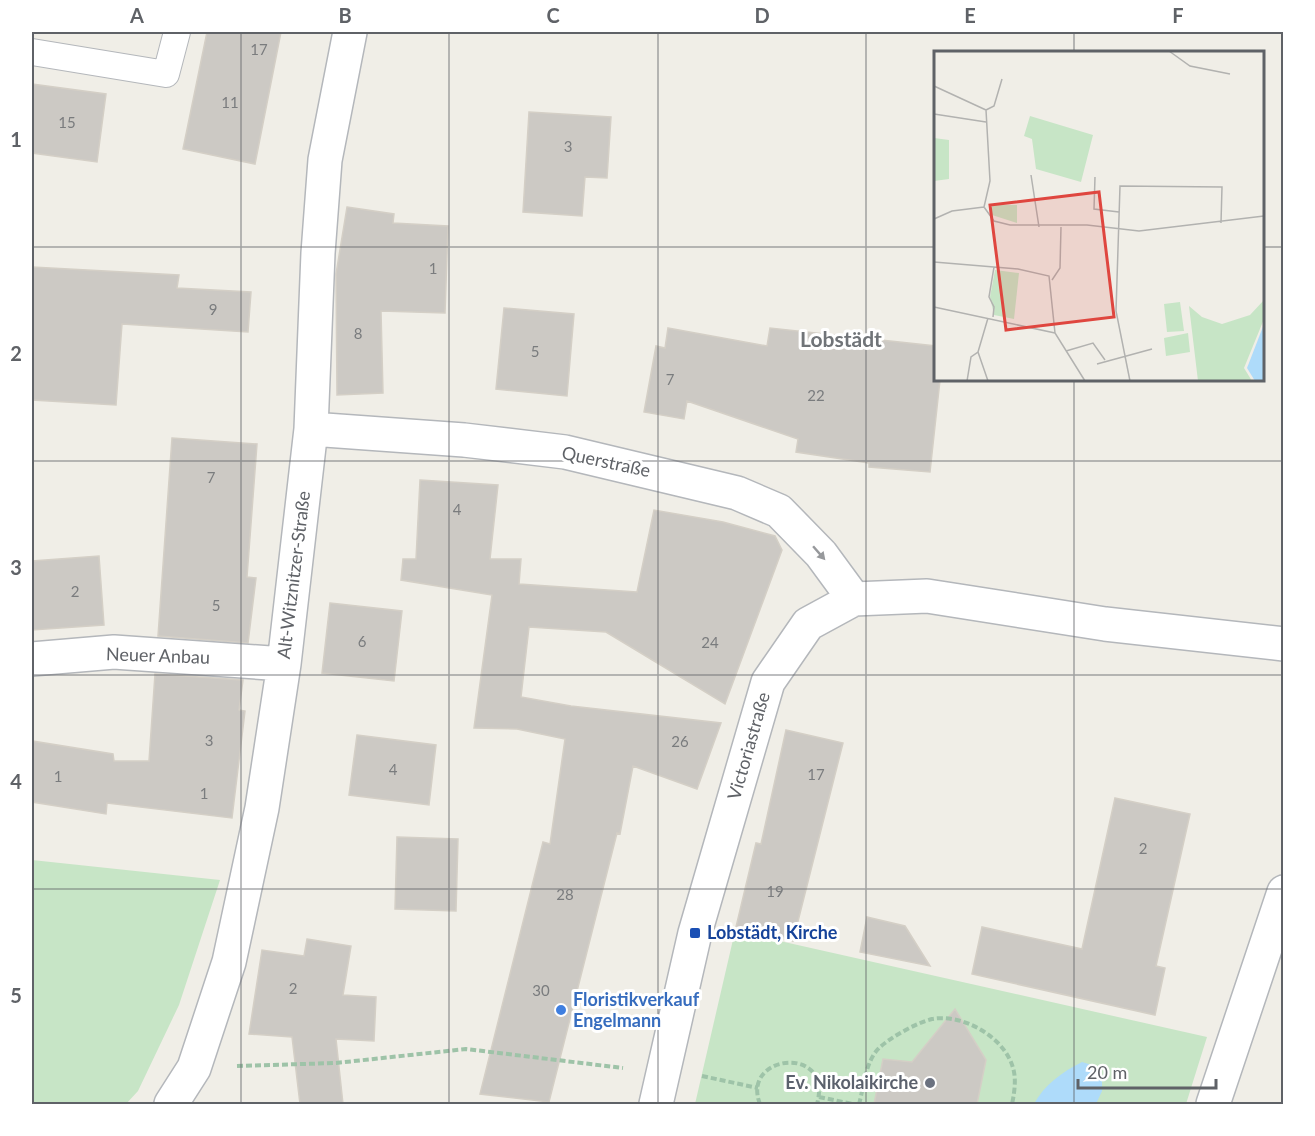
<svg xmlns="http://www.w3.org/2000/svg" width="1315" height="1136" viewBox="0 0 1315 1136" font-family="Lato,sans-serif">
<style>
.green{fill:#c7e5c6}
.water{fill:#aedbfa}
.building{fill:#ccc9c4;stroke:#d4cfc6;stroke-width:1.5}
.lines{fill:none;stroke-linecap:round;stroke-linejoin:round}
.lane-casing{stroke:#b4b7bb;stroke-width:28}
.street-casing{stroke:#b4b7bb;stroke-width:36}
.path{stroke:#9ec3a8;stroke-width:4;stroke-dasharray:6 3;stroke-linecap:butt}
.lane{stroke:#fff;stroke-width:26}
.street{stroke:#fff;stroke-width:33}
.oneway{fill:#97999c}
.grid{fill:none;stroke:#5f6267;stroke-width:1.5;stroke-opacity:0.55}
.transit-dot{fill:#1a4fb4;stroke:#fff;stroke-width:2}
.shop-dot{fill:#3f7fe0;stroke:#fff;stroke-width:2}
.worship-dot{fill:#6b7280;stroke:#fff;stroke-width:2}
.labels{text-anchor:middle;stroke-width:6;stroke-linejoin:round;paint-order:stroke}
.number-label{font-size:15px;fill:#7a7c7e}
.street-label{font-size:18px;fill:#5f6267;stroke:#fff}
.transit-label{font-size:18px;font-weight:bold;fill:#164399;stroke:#fff;text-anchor:start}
.shop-label{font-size:18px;font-weight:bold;fill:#366cbe;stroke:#fff;text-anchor:start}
.worship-label{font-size:18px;font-weight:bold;fill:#5b616d;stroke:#fff;text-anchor:end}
.quarter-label{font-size:21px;font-weight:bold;fill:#707478;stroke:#fff}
.inset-road{fill:none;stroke:#b2b2b0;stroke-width:1.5}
.view{fill:#df463f;fill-opacity:0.15;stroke:#df463f;stroke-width:3}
.inset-edge{fill:none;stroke:#5f6267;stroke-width:3}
.neatline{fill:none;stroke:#5f6267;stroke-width:2}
.grid-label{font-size:20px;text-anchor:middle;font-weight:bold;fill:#5f6267}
</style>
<rect width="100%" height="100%" fill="#f0eee7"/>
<!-- green -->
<path class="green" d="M32 860 220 880 179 1005 138 1091 126 1104H32Z
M735 931 1207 1037 1186 1104H695Z"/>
<!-- water -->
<path class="water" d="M1082 1062 1092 1065 1102 1075V1091L1096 1104H1034C1044 1085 1062 1072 1082 1062Z"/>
<!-- building -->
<path class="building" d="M207 32H281L255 164 183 149Z
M32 84 106 94 97 162 32 153Z
M529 112 611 117 607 178 585 177 582 216 523 212Z
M347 207 394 214 393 223 448 226 445 313 381 311 383 393 337 395 336 274Z
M32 267 179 275 177 288 251 292 248 332 122 324 116 405 32 400Z
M504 308 574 314 567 396 496 389Z
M668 328 767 346 770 328 936 346V380H940L930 472 869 467V463L796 452 798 439 687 401 684 419 644 412 656 346 665 348Z
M172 438 257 444 247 577 256 578 248 643 158 636Z
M420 480 498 485 490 559H521L519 584 637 592 654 510 723 522 775 536 782 550 725 704 606 632 529 627 521 697 571 706 721 723 697 789 633 766 620 834 617 833 549 1102 480 1094 543 842 550 844 565 739 517 729 474 728 492 595 401 580 403 559H416Z
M99 556 104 625 32 630V561Z
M330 603 402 611 394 681 322 673Z
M155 674 243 680 239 710 245 711 232 818 107 803 106 814 32 802V741L113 754 114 761H149Z
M786 730 843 743 793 941 736 927 756 843 761 844Z
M357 735 436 745 429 805 349 795Z
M1115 798 1190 814 1156 966 1165 968 1155 1015 972 974 982 927 1082 949Z
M397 837 458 839 456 911 395 909Z
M867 917 905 926 930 966 860 952Z
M307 939 351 946 343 995 376 997 374 1041 336 1039 343 1104H300L292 1037 249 1034 262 950 304 956Z
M955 1009 986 1060 977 1104H874L883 1059 912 1062Z"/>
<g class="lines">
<defs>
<path id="lane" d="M32 52 166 74 177 32"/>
<path id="street" d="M311 429 464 440 565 452 737 493 779 511 821 554 854 599
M32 659 114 652 284 664
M171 1104 194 1068 229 962 262 808 284 664 311 429 318 253 325 160 350 32
M656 1104 695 933 768 682 808 624 854 599 927 596 1105 624 1284 644
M1213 1104 1284 892"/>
</defs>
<!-- lane casing -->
<use href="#lane" class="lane-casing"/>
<!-- street casing -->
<use href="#street" class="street-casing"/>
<!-- path -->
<path class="path" d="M237 1066 336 1063 466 1049 623 1068
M702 1076 758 1088
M819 1097 853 1104
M760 1104C740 1054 834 1044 817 1104
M859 1104C864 1087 865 1062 879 1048 891 1037 916 1023 932 1019 964 1013 1008 1039 1014 1072 1016 1082 1014 1095 1012 1104"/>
<!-- lane -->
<use href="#lane" class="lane"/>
<!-- street -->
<use href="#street" class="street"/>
</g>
<!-- one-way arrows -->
<defs><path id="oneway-solid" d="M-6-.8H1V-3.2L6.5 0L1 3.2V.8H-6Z" transform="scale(1.5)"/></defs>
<use class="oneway" href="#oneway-solid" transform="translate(819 553) rotate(49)"/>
<!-- grid -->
<path class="grid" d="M241 32V1104M449 32V1104M658 32V1104M866 32V1104M1074 32V52M32 247H936M1262 247H1284M1074 380V1104M32 461H1284M32 675H1284M32 889H1284"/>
<!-- markers -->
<rect class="transit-dot" x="689" y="927" width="12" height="12" rx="3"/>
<circle class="shop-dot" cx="561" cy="1010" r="6"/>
<circle class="worship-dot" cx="930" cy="1083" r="6"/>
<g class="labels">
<!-- number labels -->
<g class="number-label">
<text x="259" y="55">17</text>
<text x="230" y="108">11</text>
<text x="67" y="128">15</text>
<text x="568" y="152">3</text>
<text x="433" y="274">1</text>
<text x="213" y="315">9</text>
<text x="358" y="339">8</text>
<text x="535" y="357">5</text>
<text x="670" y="385">7</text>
<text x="816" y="401">22</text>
<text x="211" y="483">7</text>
<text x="457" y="515">4</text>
<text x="75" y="597">2</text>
<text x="216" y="611">5</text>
<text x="362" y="647">6</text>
<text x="710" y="648">24</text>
<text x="209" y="746">3</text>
<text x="680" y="747">26</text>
<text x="393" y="775">4</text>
<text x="816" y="780">17</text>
<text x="58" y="782">1</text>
<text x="204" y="799">1</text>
<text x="1143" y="854">2</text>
<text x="775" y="897">19</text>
<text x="565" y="900">28</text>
<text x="293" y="994">2</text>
<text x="541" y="996">30</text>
</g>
<!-- street labels -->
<g class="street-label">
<text transform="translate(606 462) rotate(12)" y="6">Querstraße</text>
<text transform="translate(294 575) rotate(-83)" y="6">Alt-Witznitzer-Straße</text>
<text transform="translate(158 656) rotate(2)" y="6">Neuer Anbau</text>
<text transform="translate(749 746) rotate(-74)" y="6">Victoriastraße</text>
</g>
<!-- transit labels -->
<g class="transit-label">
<text x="707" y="939">Lobstädt, Kirche</text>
</g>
<!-- shop labels -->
<g class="shop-label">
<text x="573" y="1006">Floristikverkauf<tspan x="573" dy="21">Engelmann</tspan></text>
</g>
<!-- worship labels -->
<g class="worship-label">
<text x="918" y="1089">Ev. Nikolaikirche</text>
</g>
<!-- quarter labels -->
<g class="quarter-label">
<text x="841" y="347">Lobstädt</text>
</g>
</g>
<!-- overview -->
<g transform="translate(934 51)">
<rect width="330" height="330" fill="#f0eee7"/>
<path d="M96 65 159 84 147 131 102 118 98 88 90 85ZM0 87 15 89V128L0 130ZM58 154H83V172L58 164ZM61 219 85 222 80 268 60 264 56 246ZM330 249V268L310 317 318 330H264L255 255 268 266 288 273 316 264ZM246 251 250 280 233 281 230 253ZM254 282 256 301 232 305 230 287Z" fill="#c7e5c6"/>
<path d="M330 273V330H321L313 317Z" fill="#aedbfa"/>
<path class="inset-road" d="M235 0 256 15 296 23M0 35 52 59M52 59 60 55 68 28M0 63 52 71M97 124 105 176M161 126 160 158 185 161M50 156 60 170 76 174H153L205 180 330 165M50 156 56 130 52 59M0 168 18 160 50 156M0 211 84 218 115 225 121 282 151 330M118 229 126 217 127 176M0 256 121 282M59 266 60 256 55 246 60 216M132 300 159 292 171 309M44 301 54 330M163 313 218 298M33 330 37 306 44 301 54 267M196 330 182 260 186 135 288 136 287 172"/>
<path class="view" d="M165 141 180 266 72 279 56 154Z"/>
<rect width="330" height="330" class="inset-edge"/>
</g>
<!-- border -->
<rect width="1315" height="1136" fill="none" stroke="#ffffff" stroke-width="66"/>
<!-- scale -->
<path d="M1078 1079v9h138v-9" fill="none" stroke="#5f6267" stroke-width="3"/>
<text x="1087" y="1079" font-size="18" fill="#5f6267" stroke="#ffffff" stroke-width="4.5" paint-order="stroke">20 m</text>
<rect x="33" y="33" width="1249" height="1070" class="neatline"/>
<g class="grid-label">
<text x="137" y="23">A</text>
<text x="345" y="23">B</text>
<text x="553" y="23">C</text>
<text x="762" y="23">D</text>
<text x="970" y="23">E</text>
<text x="1178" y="23">F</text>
<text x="16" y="147">1</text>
<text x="16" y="361">2</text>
<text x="16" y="575">3</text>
<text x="16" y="789">4</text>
<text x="16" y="1003">5</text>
</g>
</svg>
